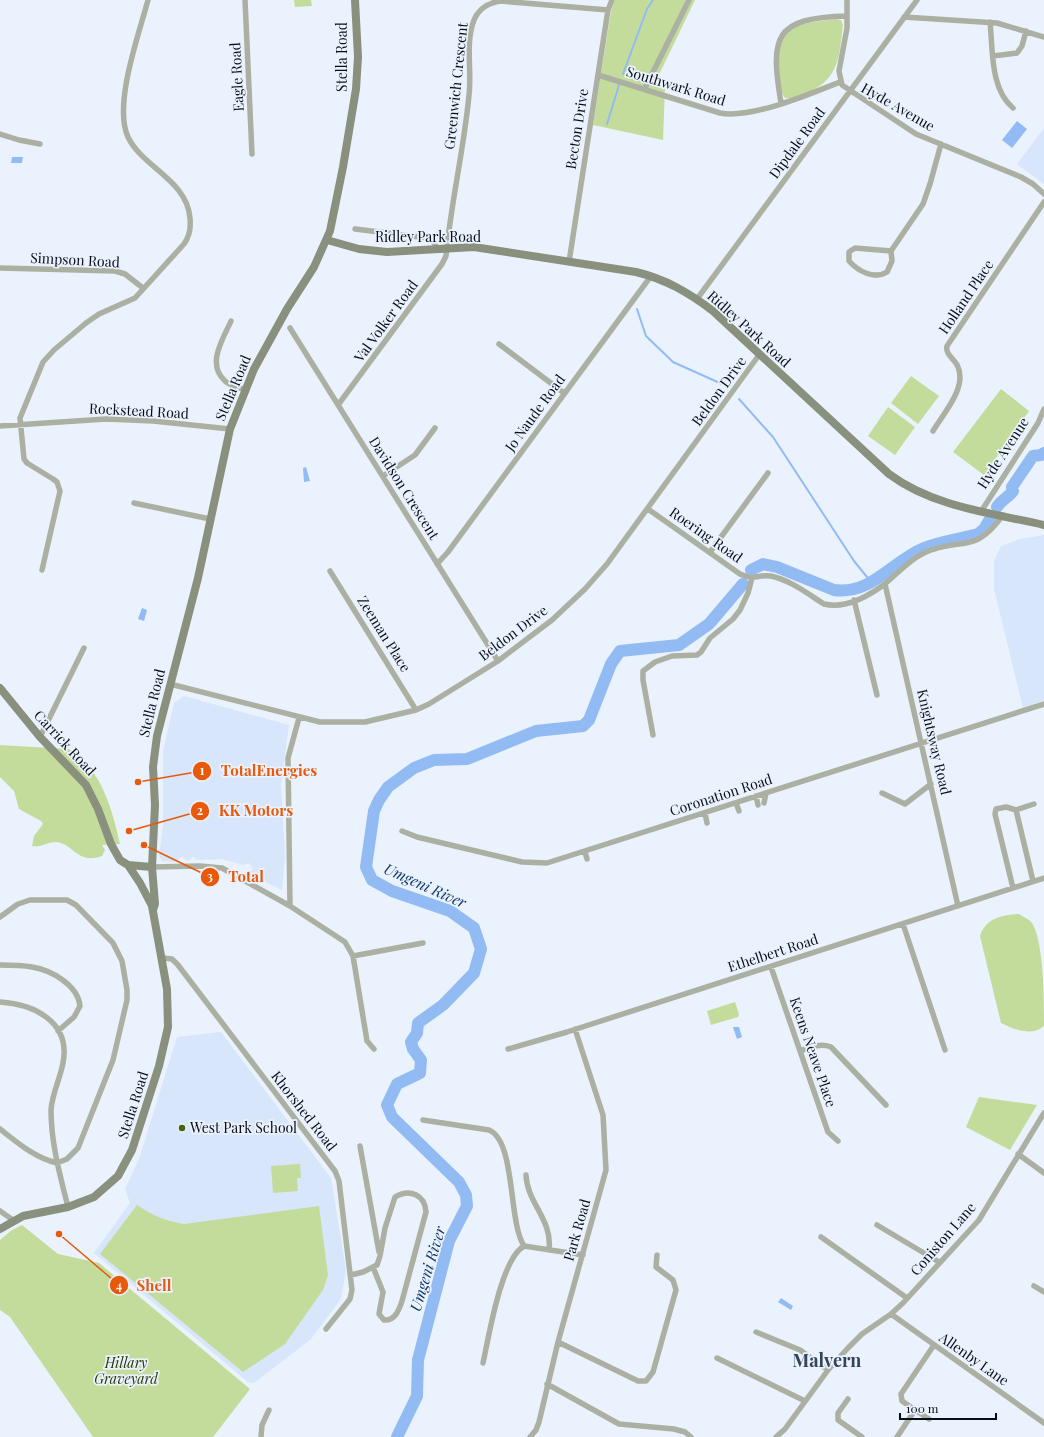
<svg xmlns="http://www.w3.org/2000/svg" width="1044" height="1437" viewBox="0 0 1044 1437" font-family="'Playfair Display',serif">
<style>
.built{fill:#d7e6fa}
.green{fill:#c4dc9b}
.water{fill:#92bbf3}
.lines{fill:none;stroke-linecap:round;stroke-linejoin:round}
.stream{stroke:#92bbf3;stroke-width:2}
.river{stroke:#92bbf3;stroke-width:12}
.street{stroke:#abb0a3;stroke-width:5.5}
.secondary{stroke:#89907d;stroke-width:8}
.poi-dot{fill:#4a620f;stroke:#eaf2fd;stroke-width:1.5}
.labels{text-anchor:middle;stroke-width:3.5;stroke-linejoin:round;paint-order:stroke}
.street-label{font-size:14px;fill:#080e17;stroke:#eaf2fd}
.poi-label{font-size:14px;fill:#080e17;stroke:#eaf2fd;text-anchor:start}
.park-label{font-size:14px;font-style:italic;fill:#283704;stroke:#eaf2fd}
.water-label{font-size:15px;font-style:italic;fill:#0e3668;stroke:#eaf2fd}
.district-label{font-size:18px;font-weight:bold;fill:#334359;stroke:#eaf2fd}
.leader{fill:none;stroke:#e8590c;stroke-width:1.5}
.callout-dot{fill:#e8590c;stroke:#eaf2fd;stroke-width:1.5}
.mark-label{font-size:12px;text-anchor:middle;font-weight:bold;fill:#fff}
.callout-label{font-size:15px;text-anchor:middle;font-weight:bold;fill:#e8590c;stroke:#eaf2fd;stroke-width:3.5;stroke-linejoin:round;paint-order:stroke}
</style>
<rect width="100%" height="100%" fill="#eaf2fd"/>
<!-- built -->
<path class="built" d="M1044 128V184L1017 164Z
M1044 535V701L1023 708 994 589V561L1001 546 1020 539Z
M184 696 289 725 281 785 285 857 282 890 248 874 253 869 249 863 243 865 222 859 196 860 194 856 188 861 182 857 174 862 162 861 159 856 163 825V751L174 703Z
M221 1032 331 1178 346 1270 341 1299 311 1339 254 1383 248 1382 94 1253 130 1203 125 1189 139 1159 177 1037Z"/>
<!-- green -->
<path class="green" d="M294 0H311L312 6 295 7Z
M615 0H695L655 83 665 89 663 140 593 125 611 11Z
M836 19 841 20 843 25C839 55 840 78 809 92 802 95 793 99 785 98 779 90 780 79 779 68 776 23 799 24 836 19Z
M911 376 939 396 918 424 891 403Z
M1001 389 1029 411 984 475 953 452Z
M888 407 915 427 895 455 868 436Z
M0 745 69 749C101 767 113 812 120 844L102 845 105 850 102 856C78 865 73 844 57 842 48 841 41 848 32 846L34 836 43 824 41 821 19 809 14 791 0 777Z
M1019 914C1023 917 1029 919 1032 923 1044 942 1044 1000 1044 1026 1032 1037 1013 1029 1001 1023L980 936C986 918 1002 915 1019 914Z
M735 1002 739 1014 738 1017 711 1025 707 1011Z
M979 1097 1037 1105 1010 1150 966 1127Z
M300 1164 301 1178H297L298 1191 273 1193 271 1166Z
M137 1205C153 1216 166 1221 184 1224L319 1206 328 1275 323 1290 285 1344 243 1372 100 1254Z
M22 1225 58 1254 99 1263 250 1389 213 1437H93L10 1317 0 1310V1240L12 1230Z"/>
<!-- water -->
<path class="water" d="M1017 121 1027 129 1012 148 1002 140Z
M12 157H23L22 163H11Z
M306 467 310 481 304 482 303 468Z
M142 608 147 610 144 621 138 619Z
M733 1027H739L742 1037 737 1039Z
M781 1298 793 1306 791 1310 778 1302Z"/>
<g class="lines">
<!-- stream -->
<path class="stream" d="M623 74 647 9 653 0
M607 124 619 85
M637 309 646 336 673 362 722 384
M739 399 773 437 854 561 871 582"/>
<!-- river -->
<path class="river" d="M997 507C1001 500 1008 498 1013 491L1012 487 1033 456 1041 455 1044 453
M751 570 763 564 777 567 834 590C872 595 892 561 924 548 941 541 960 539 978 534L984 529 990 519
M397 1437 417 1396 418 1360 449 1241 467 1206 466 1195 459 1182 392 1117 387 1105 397 1084 420 1073 421 1060 413 1049 411 1042 417 1033 418 1023 443 1005 474 973 481 949 474 928 450 911 392 891 372 880 366 867 374 811 379 800 388 787 414 768 434 760 467 759 536 731 583 726 589 720 611 664 620 651 679 645 709 624 743 584"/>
<!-- street -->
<path class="street" d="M245 0 252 154
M847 0V28L839 71 842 85 916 134 1021 177 1033 184 1044 194
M904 17 997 23 1044 37
M990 22C993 50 990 89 1013 108
M993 56 1017 53 1022 46 1026 31
M598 75 720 113C751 119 810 94 840 82
M645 88 689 0
M781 103C770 36 774 18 847 16
M0 134 19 140 40 144
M355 229 428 238 433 241 438 249
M855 248 891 251 892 261 887 272C874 280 858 271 849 261V252Z
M891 251 923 204 930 184 941 144
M569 262 608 10 612 0
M0 268 115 271 125 274 143 288
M697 299 917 0
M231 321C223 339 206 364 225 381 230 386 239 387 245 390
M290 328 498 661
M499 344 564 393
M338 405 442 264 446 256C451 202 464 149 469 95 472 71 465 43 474 20 479 8 488 3 500 1L608 10
M0 426 106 419 153 421 230 429
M933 431C943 414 967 388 958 367 955 359 945 355 947 346L1044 202
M383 476 415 455 435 428
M134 503 210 519
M648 509 740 574C755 581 758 574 771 576 790 580 808 594 824 604 845 609 869 596 886 583 898 573 909 560 924 553 960 536 974 556 1003 515
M982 510 1038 423 1044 409
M710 552 768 473
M437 564 448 552 651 276
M42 570 60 491 57 482 53 479 27 463 24 459 20 418 43 362 54 350 86 323 99 314 135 298 184 244C190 236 191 228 190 218 187 180 142 167 128 137 113 105 139 34 148 0
M330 571 416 710
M885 584 958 906
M854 600 877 695
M170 684 320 722H365L416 710 429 704 498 661 552 620 585 589 607 564 759 355
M653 735 643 680V671L655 662 672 656 697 655 701 652 710 638 733 619 740 610 748 593 752 578
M40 737 84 648
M882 793 905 804 931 784
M756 796 758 805
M736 803 739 811
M764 803 766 793
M705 813 707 823
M402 831 417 837 522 862 547 863 1044 704
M585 852 587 859
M152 867 200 866 222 868 290 906 345 942 353 956 367 1041 374 1049
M1033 881 1016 810 1034 804
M1013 888 995 814 996 809 1006 807 1016 810
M290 906 288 758 299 718
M0 917 18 904 30 900H67L76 905 113 943 122 961 127 990V1000L113 1060 78 1148 67 1159 57 1163C35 1158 18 1143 0 1129
M903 924 945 1050
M353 956 423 943
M163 958 172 959 178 965 335 1171 339 1181 352 1290 350 1299 326 1329
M0 965C10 965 22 965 32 967 51 970 78 985 80 1006L74 1017 58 1031
M771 967 828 1132 838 1141
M0 1002C34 1004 71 1022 63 1063 60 1079 52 1094 51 1110 51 1143 60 1175 68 1207
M508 1049 567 1032 1044 878
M800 1051C811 1047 820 1043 831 1047L886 1105
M423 1120 489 1130C516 1141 508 1222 524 1246L583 1255
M360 1146 379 1252
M1018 1154 1044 1173
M526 1175C527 1203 553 1220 549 1250
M0 1211 13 1220
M877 1225 939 1262
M821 1237 907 1298
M351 1275 363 1272 377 1265 380 1256 385 1228 395 1197C410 1188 425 1195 426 1212L402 1301C399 1310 395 1321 384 1320L379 1314 383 1292 373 1267
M1034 1286 1044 1292
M891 1314 1044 1423
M756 1332 800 1350 828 1370
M558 1342 638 1381H646L653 1372 676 1290 673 1280 656 1267 657 1255
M717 1358 805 1401
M483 1363C489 1336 501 1259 524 1246
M547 1384 619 1424 674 1429 685 1432 691 1437
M848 1399 838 1413V1420L862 1437
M915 1410 929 1419
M261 1437 262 1425 269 1410
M530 1437 536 1430 539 1422 558 1342 606 1170 603 1115 575 1029
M776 1437 785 1429 828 1370 848 1348 862 1334 891 1314 903 1303 979 1220 1044 1113
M897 1437 915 1410 902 1401 901 1394 934 1345"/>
<!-- secondary -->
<path class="secondary" d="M327 240 359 249 387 252 474 247 636 272C665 279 688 292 713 311L889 474C933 507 992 513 1044 525
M0 688 40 737 86 785 98 809 111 844 120 860 128 865 152 867
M128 865 140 883 151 904
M153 910 155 904 152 867 155 805 153 767 157 736 198 578 230 429 254 369 287 309 314 267 330 231 343 167 356 89 358 57 355 0
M0 1229 23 1216 68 1207 94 1197 118 1176 132 1150 159 1066 168 1027 167 989 152 906"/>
</g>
<!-- markers -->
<circle class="poi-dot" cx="182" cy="1128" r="4"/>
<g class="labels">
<!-- street labels -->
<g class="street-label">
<text transform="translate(342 57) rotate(-90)" y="5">Stella Road</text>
<text transform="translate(237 77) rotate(-93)" y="5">Eagle Road</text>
<text transform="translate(456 86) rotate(-84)" y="5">Greenwich Crescent</text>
<text transform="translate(676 86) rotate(17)" y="5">Southwark Road</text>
<text transform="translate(898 107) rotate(30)" y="5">Hyde Avenue</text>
<text transform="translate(577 129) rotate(-81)" y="5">Becton Drive</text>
<text transform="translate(797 143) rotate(-54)" y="5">Dipdale Road</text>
<text x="428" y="242">Ridley Park Road</text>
<text transform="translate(75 260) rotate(3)" y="5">Simpson Road</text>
<text transform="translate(966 297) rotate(-56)" y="5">Holland Place</text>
<text transform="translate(386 321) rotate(-54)" y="5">Val Volker Road</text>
<text transform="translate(749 329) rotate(42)" y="5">Ridley Park Road</text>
<text transform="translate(233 388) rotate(-67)" y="5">Stella Road</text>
<text transform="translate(719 391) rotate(-54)" y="5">Beldon Drive</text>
<text transform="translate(139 411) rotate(3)" y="5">Rockstead Road</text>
<text transform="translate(535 413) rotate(-54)" y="5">Jo Naude Road</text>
<text transform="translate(1003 453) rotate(-57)" y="5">Hyde Avenue</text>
<text transform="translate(404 488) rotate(58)" y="5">Davidson Crescent</text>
<text transform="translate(706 535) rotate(35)" y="5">Roering Road</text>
<text transform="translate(513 633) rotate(-37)" y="5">Beldon Drive</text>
<text transform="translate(384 634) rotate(58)" y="5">Zeeman Place</text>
<text transform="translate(152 703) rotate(-76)" y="5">Stella Road</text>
<text transform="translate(934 742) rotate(77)" y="5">Knightsway Road</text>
<text transform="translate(65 743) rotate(47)" y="5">Carrick Road</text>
<text transform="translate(721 795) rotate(-18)" y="5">Coronation Road</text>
<text transform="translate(773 953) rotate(-18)" y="5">Ethelbert Road</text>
<text transform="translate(813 1052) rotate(71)" y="5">Keens Neave Place</text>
<text transform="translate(133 1105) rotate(-72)" y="5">Stella Road</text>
<text transform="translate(304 1111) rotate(52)" y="5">Khorshed Road</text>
<text transform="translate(577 1230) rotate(-74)" y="5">Park Road</text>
<text transform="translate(943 1239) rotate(-49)" y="5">Coniston Lane</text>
<text transform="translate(974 1359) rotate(35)" y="5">Allenby Lane</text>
</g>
<!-- poi labels -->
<g class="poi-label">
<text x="190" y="1133">West Park School</text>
</g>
<!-- park labels -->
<g class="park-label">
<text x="126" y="1368">Hillary<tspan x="126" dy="16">Graveyard</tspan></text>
</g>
<!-- water labels -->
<g class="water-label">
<text transform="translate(425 886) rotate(24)" y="5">Umgeni River</text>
<text transform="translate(428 1269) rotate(-73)" y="5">Umgeni River</text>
</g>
<!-- district labels -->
<g class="district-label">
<text x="827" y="1367">Malvern</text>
</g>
</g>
<!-- callouts -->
<path class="leader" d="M138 782L202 771M129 831L200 811M144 845L210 877M59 1234L119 1285"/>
<g class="callout-dot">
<circle cx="138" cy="782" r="4"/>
<circle cx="129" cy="831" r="4"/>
<circle cx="144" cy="845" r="4"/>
<circle cx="59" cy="1234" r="4"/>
<circle cx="202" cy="771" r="10"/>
<circle cx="200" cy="811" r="10"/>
<circle cx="210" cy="877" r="10"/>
<circle cx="119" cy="1285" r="10"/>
</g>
<g class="mark-label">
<text x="202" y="775">1</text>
<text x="200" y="815">2</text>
<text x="210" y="881">3</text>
<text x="119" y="1290">4</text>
</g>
<g class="callout-label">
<text x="269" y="776">TotalEnergies</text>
<text x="256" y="816">KK Motors</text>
<text x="246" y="882">Total</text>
<text x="154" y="1291">Shell</text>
</g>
<!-- scale -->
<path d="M900 1413v6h96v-6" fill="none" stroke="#080e17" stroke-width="2"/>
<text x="906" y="1413" font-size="12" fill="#080e17" stroke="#eaf2fd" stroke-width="3" paint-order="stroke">100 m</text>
</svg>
